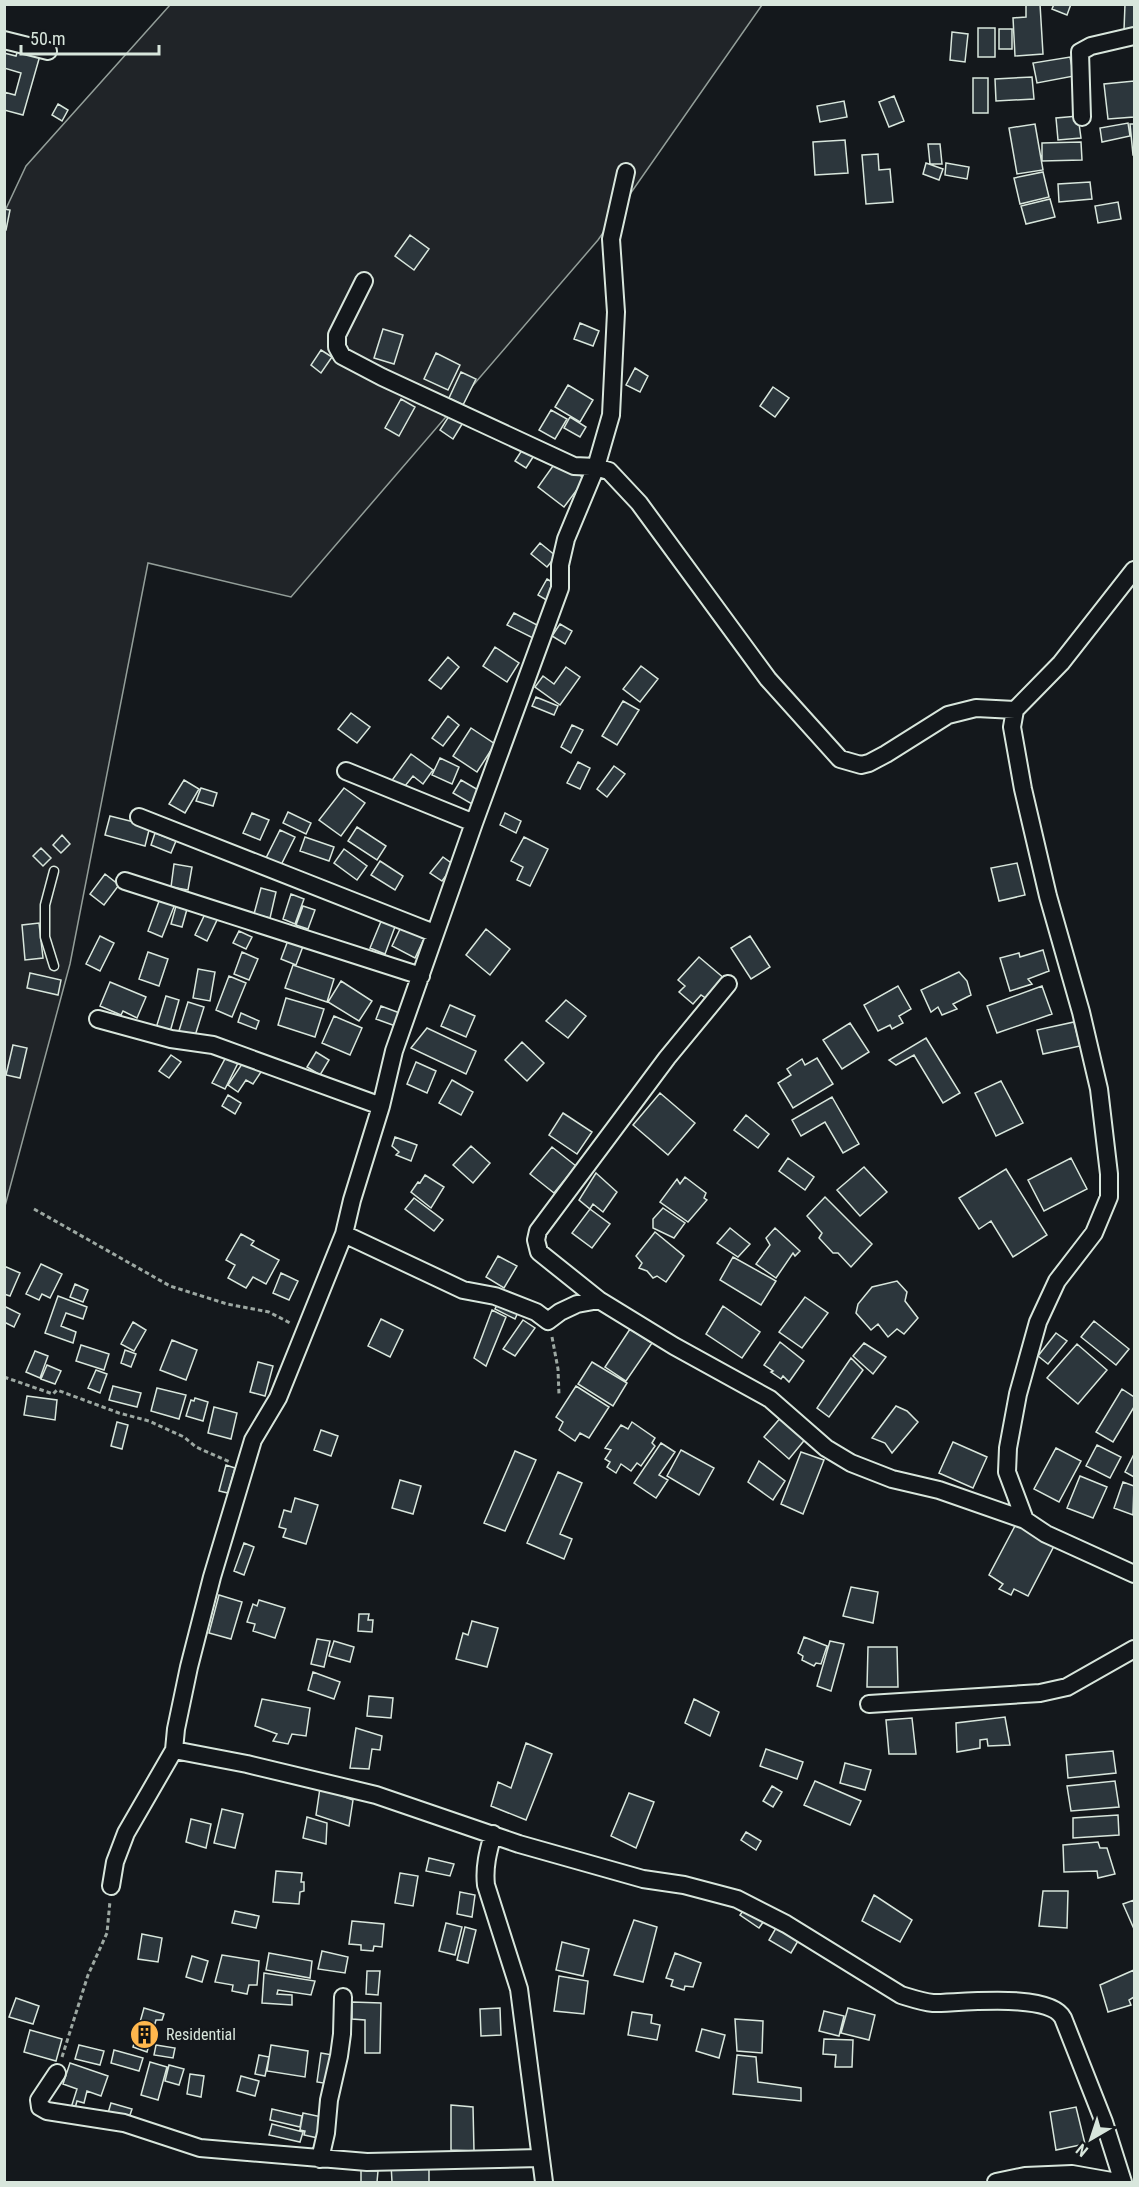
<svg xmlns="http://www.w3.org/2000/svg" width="1139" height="2187" viewBox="0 0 1139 2187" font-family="'Roboto Condensed',sans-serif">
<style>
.green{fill:#202428;stroke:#939e99;stroke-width:1.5}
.building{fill:#2c363c;stroke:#d8e6dc;stroke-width:1.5}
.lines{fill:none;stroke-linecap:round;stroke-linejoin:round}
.service-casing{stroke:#d8e6dc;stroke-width:11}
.minor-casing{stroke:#d8e6dc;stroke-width:20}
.path{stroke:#9da8a2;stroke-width:3;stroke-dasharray:4.5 3;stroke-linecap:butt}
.service{stroke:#14181c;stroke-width:8}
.minor{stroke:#14181c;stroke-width:16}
.labels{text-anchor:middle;stroke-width:4.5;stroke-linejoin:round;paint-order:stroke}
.poi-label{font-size:16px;fill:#d8e6dc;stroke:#14181c;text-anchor:start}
</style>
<rect width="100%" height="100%" fill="#14181c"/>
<!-- green -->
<path class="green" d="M170 5H762L598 240 291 597 148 563 70 964 5 1206 4 213 26 166Z"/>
<!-- building -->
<path class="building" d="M1026 4H1040L1043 54 1015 56 1013 18 1026 17Z
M1054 4H1071L1067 15 1052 9Z
M1125 4H1134V30H1124Z
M978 28H995V57H978Z
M999 29H1012V49H999Z
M952 32 968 34 965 62 950 60Z
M19 46 41 52 23 115 4 110V92L15 95 21 73 4 68V53L16 56Z
M1070 57 1074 76 1037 83 1033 63Z
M1032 77 1034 99 996 101 995 79Z
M973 78H988V113H973Z
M1134 81V117L1108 119 1104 84Z
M894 96 904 121 889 127 879 102Z
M844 101 847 117 820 122 817 106Z
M58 104 68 110 62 121 52 115Z
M1078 116 1081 138 1058 140 1056 118Z
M1128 123 1130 136 1102 142 1100 128Z
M1035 124 1043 170 1017 174 1009 128Z
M1130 124H1134V155H1133Z
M845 140 848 173 815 175 813 142Z
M1081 142 1082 160 1042 161V143Z
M928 144H940L942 164H930Z
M878 154 879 170 890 169 893 202 866 204 862 155Z
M926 163 943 169 939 180 923 174Z
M946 163 969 167 967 179 945 175Z
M1043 172 1049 197 1020 204 1014 178Z
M1090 182 1092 199 1059 202 1058 184Z
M1050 199 1055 217 1026 224 1021 206Z
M1118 202 1121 219 1098 223 1095 206Z
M4 209 10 210 6 230H4Z
M410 235 429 249 414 270 395 256Z
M580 323 599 331 593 346 574 339Z
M383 329 403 335 394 364 374 358Z
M321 350 332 357 321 373 311 365Z
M436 353 460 365 448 390 424 379Z
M635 368 648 376 640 392 626 385Z
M461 372 476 379 463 405 449 398Z
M568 385 593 400 580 422 555 407Z
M773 387 789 398 775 417 760 406Z
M401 399 415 407 399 436 385 428Z
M551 410 567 419 555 439 539 430Z
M451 413 464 421 453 439 440 430Z
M570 417 586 427 580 437 564 428Z
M524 447 535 454 526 468 515 461Z
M558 459 585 479 564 507 538 487Z
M540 543 556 556 547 567 531 554Z
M547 579 557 585 548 601 538 595Z
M514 613 541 627 535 639 507 625Z
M560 624 572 631 565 644 552 636Z
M495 647 519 663 507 682 483 666Z
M448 657 459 667 441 689 429 680Z
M641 666 658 679 640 702 623 689Z
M566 667 580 677 560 705 535 687 543 676 554 684Z
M536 697 558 706 554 715 532 706Z
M623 701 639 710 617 745 602 736Z
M351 713 370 727 357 743 338 729Z
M448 716 459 725 443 746 432 738Z
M572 725 583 730 571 753 561 747Z
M471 728 495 744 477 772 453 756Z
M411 754 433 770 423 784 413 776 401 791 390 783Z
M440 758 459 767 452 784 432 775Z
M578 762 590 768 580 789 567 783Z
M614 766 625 774 607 797 597 789Z
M184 780 199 789 185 813 169 804Z
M461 780 480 791 472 804 453 793Z
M201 788 217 793 213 806 196 801Z
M344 788 365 803 341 836 319 820Z
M288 812 311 823 306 834 283 823Z
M252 813 269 820 260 840 243 833Z
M505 813 521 821 516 833 500 825Z
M110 816 150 826 145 846 105 835Z
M357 827 386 846 377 860 348 841Z
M280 830 295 837 281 865 266 858Z
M155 833 176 841 171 853 151 845Z
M62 835 70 844 61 853 53 845Z
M305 837 334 847 329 861 300 851Z
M524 837 548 849 530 886 517 880 523 867 511 861Z
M41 848 51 858 43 866 33 856Z
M344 849 367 866 357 880 334 863Z
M443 857 454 865 442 881 430 873Z
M380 861 403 876 395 890 371 875Z
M1017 863 1025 895 999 901 991 868Z
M174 864 192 867 188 890 171 887Z
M105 874 119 885 104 905 90 894Z
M261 888 276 892 270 918 254 914Z
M162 893 177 899 162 937 148 931Z
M291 894 304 899 295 924 283 919Z
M178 899 189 902 182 927 171 924Z
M303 906 315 910 308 929 296 925Z
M206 912 218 918 207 941 195 935Z
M382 919 396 924 385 954 370 948Z
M39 923 43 958 25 960 22 925Z
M401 927 424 939 415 958 392 946Z
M486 929 510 949 490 975 466 955Z
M239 931 252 937 246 949 233 943Z
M290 935 305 941 296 965 281 959Z
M100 936 114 943 100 971 86 964Z
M750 936 770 967 751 979 731 948Z
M1043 950 1049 971 1028 979 1032 984 1010 991 1000 958 1019 953 1020 957Z
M148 952 168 959 159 986 139 979Z
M242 952 258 959 249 980 234 974Z
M699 957 725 979 707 999 701 995 693 1004 679 992 685 986 678 980Z
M293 965 334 979 327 1002 285 988Z
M198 969 215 972 210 1001 193 998Z
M959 972 967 981 971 995 953 1004 957 1009 942 1015 938 1007 931 1012 921 990Z
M30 973 61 980 58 995 27 988Z
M229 976 246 983 232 1017 216 1010Z
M341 981 372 1001 359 1021 328 1002Z
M110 982 146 997 137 1018 123 1011 121 1015 100 1006Z
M898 986 911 1009 899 1016 903 1023 892 1029 890 1025 878 1031 864 1005Z
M1042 986 1052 1014 997 1033 987 1006Z
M166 996 179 1000 170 1032 156 1028Z
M286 998 324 1009 315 1037 278 1025Z
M566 1000 586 1016 568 1038 546 1021Z
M188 1002 204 1007 194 1039 178 1034Z
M450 1005 475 1016 466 1037 441 1026Z
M381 1006 405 1015 401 1028 376 1019Z
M241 1013 259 1021 256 1029 238 1022Z
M334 1016 362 1028 350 1055 322 1043Z
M1074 1022 1080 1046 1043 1054 1037 1030Z
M850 1023 869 1052 842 1069 823 1040Z
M427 1028 476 1051 466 1074 411 1048Z
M926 1038 960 1093 943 1103 914 1055 896 1065 889 1060Z
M522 1042 544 1063 527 1081 505 1060Z
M13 1045 27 1048 20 1078 6 1075Z
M316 1052 329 1060 320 1075 307 1067Z
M171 1055 181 1062 169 1078 159 1071Z
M226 1057 238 1063 225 1089 212 1083Z
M246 1058 263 1069 253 1084 246 1080 238 1092 228 1085Z
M817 1058 833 1084 793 1108 778 1083 791 1075 787 1069 802 1059 805 1065Z
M416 1062 436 1071 427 1093 407 1084Z
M452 1080 473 1092 461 1115 439 1103Z
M1001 1081 1023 1123 996 1136 975 1093Z
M660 1093 695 1123 668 1155 633 1125Z
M228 1095 241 1103 235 1114 222 1106Z
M832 1097 859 1144 843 1153 825 1122 801 1136 792 1120Z
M563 1113 592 1132 577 1154 549 1135Z
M746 1115 769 1134 758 1148 734 1130Z
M395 1137 417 1145 411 1161 396 1155 399 1152 392 1146Z
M471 1146 490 1163 473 1183 453 1165Z
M552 1147 576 1166 554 1193 530 1174Z
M788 1158 814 1177 805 1190 779 1171Z
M1071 1158 1087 1189 1044 1211 1028 1180Z
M864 1167 887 1192 860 1216 837 1190Z
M1006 1169 1047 1235 1013 1257 991 1221 979 1229 959 1198Z
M596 1173 617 1192 603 1212 593 1204 590 1209 579 1200Z
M425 1175 444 1187 431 1208 411 1192 418 1182 420 1183Z
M685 1177 706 1193 704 1198 707 1200 688 1222 660 1202 677 1179 680 1184Z
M825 1197 872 1244 851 1267 838 1253H833L819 1238 822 1233 807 1216Z
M414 1198 443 1220 434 1231 405 1209Z
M663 1208 685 1223 674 1238 653 1228V1219Z
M590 1209 610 1224 592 1248 572 1233Z
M730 1228 750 1244 738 1257 717 1243Z
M775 1228 800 1251 795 1256 793 1253 776 1278 756 1264 770 1245 766 1238Z
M655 1232 684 1256 666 1282 657 1276 653 1278 647 1271 639 1268 642 1263 636 1256Z
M241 1234 254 1241 251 1245 279 1260 266 1284 253 1277 246 1288 228 1278 235 1265 226 1260Z
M498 1256 517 1266 504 1288 486 1277Z
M733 1257 776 1281 761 1305 720 1280Z
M41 1264 62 1274 50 1298 42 1294 39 1300 26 1294Z
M4 1266 20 1273 10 1296 4 1294Z
M281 1273 298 1281 289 1300 273 1293Z
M897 1281 907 1292 905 1301 918 1318 904 1334 897 1329 888 1337 878 1324 871 1330 856 1313 858 1304 872 1287Z
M75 1284 88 1290 83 1302 70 1297Z
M58 1296 87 1307 83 1319 66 1313 61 1326 76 1332 73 1343 45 1333Z
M805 1297 828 1313 802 1348 779 1332Z
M500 1300 519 1310 515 1319 495 1309Z
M4 1306 20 1314 14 1327 4 1322Z
M723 1306 760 1332 742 1358 706 1334Z
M492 1310 506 1317 486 1366 474 1358Z
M381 1319 403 1330 390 1357 368 1346Z
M523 1320 535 1328 515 1356 503 1349Z
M1094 1321 1129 1349 1116 1365 1081 1337Z
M133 1322 146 1330 134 1351 121 1344Z
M630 1329 652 1343 626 1381 605 1367Z
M1056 1333 1067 1341 1048 1364 1038 1356Z
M172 1340 197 1350 186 1380 160 1370Z
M780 1342 804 1361 789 1382 783 1376 781 1379 771 1372 773 1371 764 1365Z
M864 1343 886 1357 873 1374 853 1356Z
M1077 1344 1107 1370 1078 1404 1047 1378Z
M81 1345 109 1354 104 1370 76 1361Z
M125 1350 136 1354 131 1367 121 1363Z
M35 1351 48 1356 40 1378 26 1372Z
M851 1358 863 1370 829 1417 817 1408Z
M258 1362 273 1366 265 1396 250 1392Z
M592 1362 627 1383 613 1406 578 1384Z
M47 1365 61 1371 55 1384 41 1379Z
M96 1370 107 1374 100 1393 88 1388Z
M113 1386 141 1393 137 1407 109 1400Z
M576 1386 609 1407 589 1438 580 1433 575 1441 559 1430 563 1422 556 1417Z
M157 1388 186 1395 179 1419 151 1411Z
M1122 1389 1134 1397V1407L1113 1442 1096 1432Z
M27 1396 57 1400 55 1420 24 1415Z
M195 1398 208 1402 203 1421 186 1416 191 1400 194 1401Z
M896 1406 907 1411 918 1422 892 1453 885 1443 872 1438Z
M214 1407 237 1413 231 1439 208 1433Z
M782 1416 807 1437 789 1459 764 1437Z
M117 1422 128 1425 122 1449 111 1446Z
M632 1422 655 1438 652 1443 655 1446 641 1466 637 1463 631 1471 621 1464 616 1473 607 1467 610 1462 605 1459 611 1450 605 1448 621 1425 628 1429Z
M321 1430 338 1436 331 1456 314 1450Z
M953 1442 987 1457 973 1488 939 1473Z
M661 1443 675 1452 659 1475 668 1480 656 1498 634 1483Z
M1097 1445 1121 1457 1110 1478 1086 1466Z
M1056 1448 1081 1461 1059 1502 1034 1489Z
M681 1450 714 1468 699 1495 667 1476Z
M515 1451 536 1460 505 1531 484 1523Z
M801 1452 824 1460 803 1514 781 1504Z
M1134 1454V1477L1125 1472Z
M759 1461 785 1481 773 1500 748 1482Z
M226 1465 235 1468 228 1493 219 1491Z
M558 1472 582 1483 560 1534 572 1539 564 1559 527 1543Z
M1080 1476 1107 1487 1093 1518 1067 1508Z
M400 1480 421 1486 413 1514 392 1508Z
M1123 1482 1134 1486 1133 1515 1114 1508Z
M295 1498 318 1505 306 1544 283 1537 286 1529 279 1527 284 1510 291 1512Z
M1016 1524 1054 1546 1028 1596 1014 1589 1011 1595 999 1589 1003 1584 989 1575Z
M244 1543 254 1547 244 1575 234 1571Z
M851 1587 878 1592 873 1623 843 1616Z
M219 1595 242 1602 231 1639 209 1633Z
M259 1600 285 1608 275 1638 253 1631 255 1624 247 1622 253 1604 257 1606Z
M359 1614H369L368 1620H373L372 1632 358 1631Z
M472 1621 498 1628 487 1667 456 1659 463 1633 468 1635Z
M804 1637 827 1646 821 1664 816 1663 814 1666 802 1660 803 1656 798 1653Z
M317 1639 330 1641 324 1667 311 1664Z
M334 1641 354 1647 350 1662 329 1656Z
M830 1641 844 1644 831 1691 817 1686Z
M868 1647H897L898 1687H867Z
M313 1672 340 1682 334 1699 308 1690Z
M369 1696 393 1698 391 1718 367 1716Z
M262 1699 310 1708 306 1736 292 1734 288 1744 273 1741 277 1734 255 1726Z
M694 1699 719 1712 710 1736 685 1723Z
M1005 1717 1010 1745 988 1746 987 1739 980 1740V1748L957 1752 956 1723Z
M912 1718 916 1754H889L886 1720Z
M356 1728 382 1736 380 1750 372 1749 369 1769 350 1768Z
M526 1743 552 1754 526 1820 491 1806 498 1782 511 1788Z
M766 1749 803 1762 797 1779 760 1766Z
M1113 1751 1116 1773 1068 1778 1066 1755Z
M845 1763 871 1770 865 1790 840 1783Z
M815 1781 861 1801 850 1825 804 1805Z
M1115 1781 1119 1807 1071 1811 1067 1786Z
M772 1786 782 1792 773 1807 763 1801Z
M320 1788 353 1800 349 1826 316 1815Z
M629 1793 654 1802 636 1848 611 1836Z
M222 1809 243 1814 235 1848 214 1843Z
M1118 1815 1119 1835 1073 1838V1818Z
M307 1817 327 1823 326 1844 303 1838Z
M191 1819 211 1824 206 1848 186 1842Z
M746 1832 761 1841 756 1850 741 1840Z
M1098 1842 1100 1848H1107L1115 1874 1098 1878 1097 1871 1064 1872 1063 1845Z
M429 1858 454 1864 450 1876 426 1871Z
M276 1871 302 1873 301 1882H304V1891L300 1892 299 1904 273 1902Z
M400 1873 418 1876 413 1906 395 1903Z
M1043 1891H1068L1067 1928 1039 1926Z
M460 1892 475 1895 472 1917 457 1914Z
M874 1895 912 1920 900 1942 862 1921Z
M1134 1900V1929L1123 1904Z
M747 1905 766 1918 759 1928 740 1915Z
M235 1911 259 1916 256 1928 232 1923Z
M634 1920 657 1927 643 1982 614 1975Z
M352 1921 384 1924 382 1947 374 1946 373 1951 361 1950V1945L349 1944Z
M446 1923 462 1927 455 1955 439 1951Z
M465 1927 476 1930 468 1963 457 1960Z
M776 1928 798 1941 791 1953 769 1940Z
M142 1934 162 1938 158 1962 138 1959Z
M562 1942 589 1949 583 1976 556 1970Z
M322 1951 348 1957 345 1973 318 1969Z
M269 1953 312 1961 310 1978 266 1970Z
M675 1953 701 1963 693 1987 685 1986 684 1990 671 1986 673 1980 666 1978Z
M222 1955 259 1961 257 1985H249L247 1994 232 1991 233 1985 215 1982Z
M192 1956 208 1961 202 1982 186 1977Z
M1134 1970V1997L1129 2000 1131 2005 1108 2012 1100 1985Z
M367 1971H380L378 1995 366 1994Z
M264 1973 315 1981 311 1995 278 1990 277 1994 292 1995V2005L262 2003Z
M559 1976 588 1981 584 2014 554 2011Z
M16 1998 39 2006 33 2024 9 2017Z
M352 2002 381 2003 380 2053H365V2020L352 2019Z
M144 2008 164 2014 162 2020H156L147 2052 133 2047Z
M500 2008 501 2035 481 2036 480 2009Z
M848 2008 875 2015 869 2040 841 2033Z
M824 2011 844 2016 839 2036 819 2031Z
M632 2012 652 2015 651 2023 660 2025 657 2040 628 2035Z
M735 2019 763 2021 762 2053 737 2051Z
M702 2029 725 2035 719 2058 696 2051Z
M30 2030 62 2039 56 2061 24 2052Z
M824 2039 853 2040 852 2067H835L836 2055 823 2054Z
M79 2045 104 2051 100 2065 75 2059Z
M156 2045 175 2048 173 2058 154 2055Z
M271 2045 308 2051 305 2077 267 2071Z
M114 2050 143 2058 139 2071 111 2063Z
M321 2053 333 2055 329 2084 317 2082Z
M259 2055 269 2057 265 2076 255 2074Z
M737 2055 756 2057 758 2082 801 2088V2101L733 2094Z
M150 2062 167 2067 158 2100 141 2095Z
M70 2063 108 2076 101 2096 87 2091 84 2103 77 2101 74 2112 70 2111 77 2089 63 2084Z
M169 2065 184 2069 179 2085 165 2081Z
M190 2074 204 2076 201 2097 187 2094Z
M241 2076 259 2081 255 2096 237 2091Z
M111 2103 132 2109 129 2118 108 2113Z
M451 2105 473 2107 474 2151 451 2150Z
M1076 2107 1085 2144 1056 2150 1050 2112Z
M272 2109 302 2116 300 2127 270 2120Z
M303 2113 322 2117 318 2138 304 2135 305 2131 300 2130Z
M272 2124 303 2132 300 2142 269 2135Z
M429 2162V2182H392L391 2164Z
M361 2170 378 2171 377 2182H361Z"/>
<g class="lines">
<defs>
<path id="service" d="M54 871 45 905V937L54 966"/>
<path id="minor" d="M4 40 48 51
M1082 117 1080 52 1091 46 1134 36
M364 281 337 335V347L342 356 382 377 574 466 596 467 609 471 639 503 768 679 840 759 861 765 869 763 886 754 948 715 976 708 1015 710
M1134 570 1061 663 1015 710 1012 727 1023 789 1048 896 1081 1012 1099 1089 1109 1174V1197L1094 1233 1057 1281 1038 1322 1018 1394 1008 1448 1007 1472 1025 1520 1046 1534 1134 1574
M346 771 474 823
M139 817 434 933
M125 881 421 976
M98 1019 171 1039 213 1045 381 1106
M344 1234 463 1290 495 1296 536 1312 548 1321 560 1312 577 1304 599 1300 674 1346 770 1399 826 1448 851 1463 892 1479 939 1490 1025 1520
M599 1300 539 1252 536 1240 538 1231 667 1058 728 984
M869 1704 1040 1693 1067 1687 1134 1649
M174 1750 247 1764 376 1795 519 1844 643 1879 684 1885 737 1899 786 1924 901 1995C911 1998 922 2002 933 2003 960 2003 1050 1992 1063 2018L1104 2122 1123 2182
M493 1834C488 1852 484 1867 486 1885L519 1989 544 2182
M111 1886 115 1862 126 1833 174 1750 176 1729 189 1667 212 1577 253 1440 278 1398 344 1234 352 1200 381 1106 394 1051 474 823 560 588V565L566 539 596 467 611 415 616 312 611 239 626 172
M57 2073 39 2100 40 2107 47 2111 124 2123 200 2148 367 2162 540 2158
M320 2159 326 2133 329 2100 339 2056 342 2034 343 1997
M996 2182 1025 2176 1072 2174 1117 2182"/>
</defs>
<!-- service casing -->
<use href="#service" class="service-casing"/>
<!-- minor casing -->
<use href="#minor" class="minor-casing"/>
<!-- path -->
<path class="path" d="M34 1209 170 1286 227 1304 269 1312 290 1323
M552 1337 558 1369 559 1395
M4 1377 53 1394 57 1390 119 1413 149 1421 184 1437 196 1447 230 1462
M62 2057 88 1975 107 1933 110 1901"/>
<!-- service -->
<use href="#service" class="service"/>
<!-- minor -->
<use href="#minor" class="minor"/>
</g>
<!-- icons -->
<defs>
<symbol id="building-disc" viewBox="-11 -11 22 22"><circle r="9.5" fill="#ffb74d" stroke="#14181c"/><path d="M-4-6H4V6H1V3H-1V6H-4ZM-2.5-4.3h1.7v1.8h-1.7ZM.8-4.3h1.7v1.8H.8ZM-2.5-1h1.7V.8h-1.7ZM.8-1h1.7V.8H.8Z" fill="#111"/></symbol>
</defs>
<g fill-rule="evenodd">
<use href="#building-disc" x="128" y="2018" width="33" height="33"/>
</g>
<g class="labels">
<!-- poi labels -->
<g class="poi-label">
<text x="166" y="2040">Residential</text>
</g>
</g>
<!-- border -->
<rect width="1139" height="2187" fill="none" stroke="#d8e6dc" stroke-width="12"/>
<!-- north arrow -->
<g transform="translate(1091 2139) rotate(219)" stroke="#14181c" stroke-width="4.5" paint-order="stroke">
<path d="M0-4.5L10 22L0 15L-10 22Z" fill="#d8e6dc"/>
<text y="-9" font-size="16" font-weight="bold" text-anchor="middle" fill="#d8e6dc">N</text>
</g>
<!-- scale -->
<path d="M21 45v9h138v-9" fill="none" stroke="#d8e6dc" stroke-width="3"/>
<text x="30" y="45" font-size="18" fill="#d8e6dc" stroke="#14181c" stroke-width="4.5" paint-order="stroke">50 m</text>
</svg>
